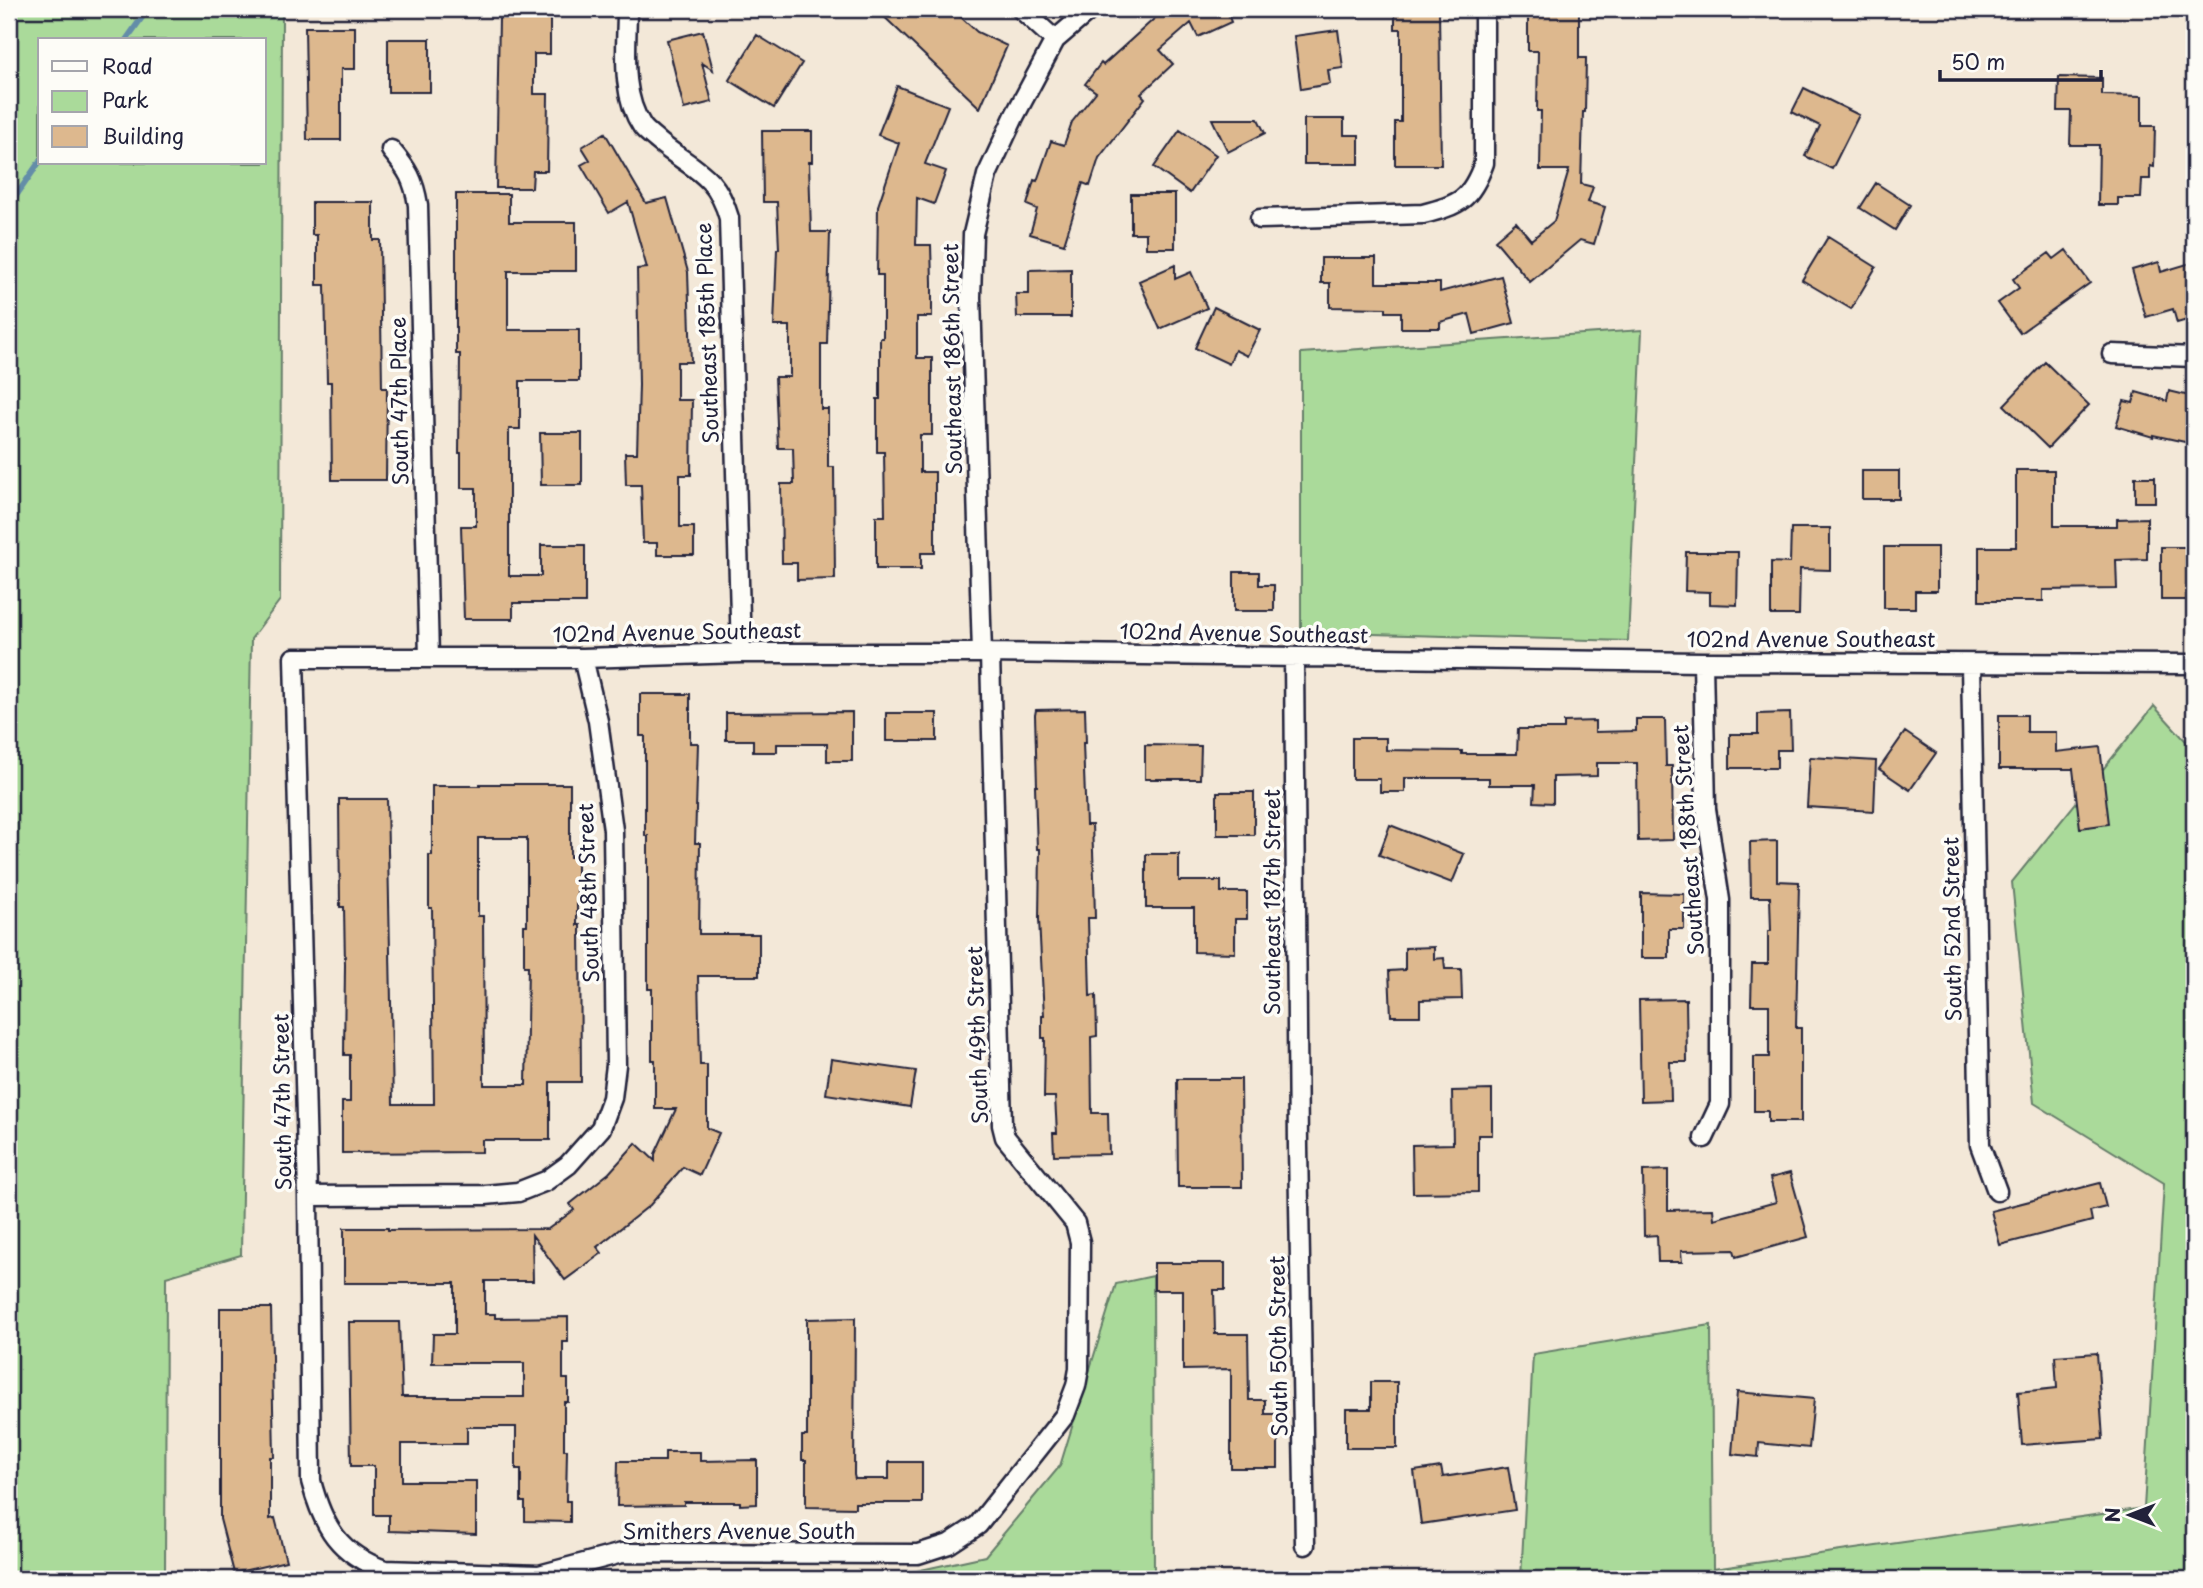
<svg xmlns="http://www.w3.org/2000/svg" width="2203" height="1588" viewBox="0 0 2203 1588" font-family="'Playpen Sans',sans-serif">
<style>
.green{fill:#aada9a;stroke:#667e6a;stroke-width:2;fill-rule:evenodd}
.lines{fill:none;stroke-linecap:round;stroke-linejoin:round}
.stream{stroke:#648da8;stroke-width:6}
.building{fill:#ddb88e;stroke:#22223b;stroke-width:2;fill-rule:evenodd}
.minor-casing{stroke:#22223b;stroke-width:23}
.minor{stroke:#fdfcf7;stroke-width:18}
.labels{text-anchor:middle;stroke-width:7;stroke-linejoin:round;paint-order:stroke}
.street-label{font-size:21px;fill:#22223b;stroke:#fdfcf7}
</style>
<rect width="100%" height="100%" fill="#f3e8d8"/>
<filter id="ink" filterUnits="userSpaceOnUse"><feTurbulence type="fractalNoise" baseFrequency=".0143" numOctaves="2"/><feDisplacementMap in="SourceGraphic" scale="14" xChannelSelector="R" yChannelSelector="G"/><feConvolveMatrix kernelMatrix="1 2 1 2 8 2 1 2 1" color-interpolation-filters="sRGB"/></filter>
<g filter="url(#ink)">
<!-- green -->
<path class="green" d="M9 9H290L282 11 280 600 251 639 241 1255 166 1277 165 1579H9ZM40 40H264V163H40Z
M1642 330 1628 641 1301 632V353Z
M2154 706 2194 750V1579H1521L1533 1354 1711 1325 1713 1569 2144 1508 2164 1183 2034 1103 2012 882Z
M1153 1276 1154 1579H893V1576L985 1556 1060 1466 1116 1284Z"/>
<g class="lines">
<!-- stream -->
<path class="stream" d="M126 40 148 9
M9 206 40 161"/>
</g>
<!-- building -->
<path class="building" d="M876 9H952L977 32 1007 46 980 108Z
M1165 9H1226L1231 22 1198 37 1191 23 1160 50 1173 64 1141 94 1145 98 1099 158 1090 186 1083 183 1064 244 1030 234 1037 209 1027 205 1034 180 1037 181 1051 141 1064 145 1072 122 1096 92 1085 84 1101 63 1103 65Z
M1395 9H1439L1441 165H1395V122H1401V29H1395Z
M1528 9 1579 10V58H1586L1585 112H1583L1581 184 1593 187 1588 202 1605 207 1594 244 1580 240 1530 282 1495 240 1516 222 1531 240 1554 221 1569 170H1540L1541 111H1537L1538 51H1528Z
M499 18H550V54H534V94H548L547 171H533L532 188H496Z
M305 27H355V69H341V140H307Z
M1338 30 1343 68 1328 70 1330 84 1301 89 1294 36Z
M703 31 713 70 702 63 712 102 684 109 667 40Z
M757 35 802 63 774 108 729 80Z
M388 39H430V92H388Z
M2059 77 2102 78V95L2142 96V126H2155L2154 167 2150 166V179H2142L2141 198H2118V205H2098L2099 145H2070L2071 111H2058Z
M897 86 948 106 925 164 946 171 934 204 917 198 916 245H931L932 282V317H917V358H932V435H920V472H935V553H921V569H876V516H885L884 452H877V399H880V338H883V275H877L878 206 899 143 878 135Z
M1804 88 1859 115 1832 169 1805 156 1820 126 1792 112Z
M1212 119H1258L1265 133 1228 152Z
M1304 119H1344V135H1359V164H1304Z
M1180 130 1216 155 1190 193 1154 167Z
M762 131H812V162H809L811 232H830L827 344H821V409H828V467H834L835 579 797 580V563H782L781 484H794L793 448H778L775 377H790V326H774L777 249H779L777 202H763Z
M605 133 646 203 667 198 688 272 691 362H677V400H692L691 475H680V527H694V555H657V543H643L641 485H626L625 453H637L639 385 637 269 647 268 628 202 609 213 581 165 590 160 582 147Z
M1876 183 1910 205 1895 230 1860 208Z
M456 194H509V222H576V271H508V330H579V381H520V429H509V576H541V545H585V603H513V619H464L461 526H476V488H461V453H459L460 354H456Z
M1131 194H1175V248H1146V233H1131Z
M312 202H373V240H380L382 388H387L386 480H332L331 382H327L325 285H317V235H312Z
M1828 237 1876 267 1851 309 1802 280Z
M2066 250 2090 283 2020 333 1998 303 2019 288 2013 279 2049 253 2054 259Z
M1321 258H1376V283H1440V292L1501 276 1514 323 1474 334 1469 314 1440 322V328H1401V312H1386V308L1330 307V283H1321Z
M2159 262 2161 272 2194 262V318L2177 323 2173 309 2146 317 2132 270Z
M1175 265V279L1191 272 1207 308 1160 329 1139 281Z
M1071 269V317H1017L1016 294H1029V270Z
M1214 307 1260 330 1247 356 1235 350 1229 364 1195 348Z
M2045 362 2089 405 2048 448 2004 405Z
M2169 391 2194 397V444L2153 435V437L2116 426 2124 401 2133 403 2136 392 2167 401Z
M540 433H582V485H541Z
M2016 470H2054V526H2117V519L2147 518V559L2116 560 2117 589 2043 590V601H1979V547H2016Z
M1862 471H1899V499H1862Z
M2135 477H2155V502H2135Z
M1791 528H1830V570L1800 569 1799 615H1771V562L1790 563Z
M1884 547H1937V591H1915V608H1884Z
M2161 547H2194V600H2161Z
M1686 552H1738L1737 605 1710 604V592L1685 591Z
M1234 572H1259V585H1274V611H1234Z
M640 694H690V743H698L695 843H700L699 934H759V976H698L700 1065H707V1128L719 1133 700 1175 683 1167 650 1205 597 1247 602 1253 565 1280 532 1235 533 1281H485V1314H495V1318L568 1317V1342H563V1379H568V1402H564V1450H567L566 1501H570V1522L525 1521V1502H521V1469H516V1427H467V1444H402V1481H476V1534L389 1531V1515H374V1466H351L349 1322H399L402 1397H524V1363H432L433 1334H455V1283H344V1228H388V1230L548 1229 574 1210 570 1204 609 1173 636 1143 655 1161V1154L676 1109H655V1060H652V989H648V836H645V736H640Z
M1085 709 1086 743H1083L1086 825H1092L1094 878 1095 918H1088L1090 996 1096 995 1097 1036 1091 1037 1092 1113H1108L1109 1154 1054 1155 1053 1133H1057L1055 1097H1044L1045 1038H1042V1016H1044L1039 919 1040 849H1037L1035 786H1037L1035 715 1036 710Z
M852 712V761H827V744H777V752H753V740H726V713Z
M886 713H937V741H886Z
M1790 713 1791 750H1777V768H1730V734H1758V714Z
M1999 715H2027V732H2056V752L2100 747 2109 824 2080 828 2073 769H1999Z
M1636 719H1665L1666 766H1672L1673 840 1638 841 1637 763H1597V776L1553 777V803L1534 802 1535 785H1489V778H1405V792H1380V779H1352V738H1386V750L1462 751V754H1517L1518 729H1564V722L1595 721V732L1636 731Z
M1905 732 1936 753 1910 790 1879 769Z
M1145 745 1201 746 1200 779H1145Z
M1810 757 1876 761 1874 811 1807 807Z
M480 784H570V857H577V925H580L581 1082H550V1140H482V1152L342 1153V1102H350V1055H344L345 965 344 907H340L339 799H387L393 1104H434L432 908H429V855H432V786H480ZM478 838H527V925H524V966H528L526 1085H484L483 916H478Z
M1217 792H1254V835H1217Z
M1390 825 1464 854 1452 883 1379 855Z
M1777 841V881L1799 882 1796 1028H1801V1122H1768V1111H1754V1057H1769V1005H1751L1752 964H1768V931H1771L1770 897H1751L1750 842Z
M1146 854H1179V881H1221V892H1247V919H1235V953L1194 952V908H1146Z
M1641 893 1684 894V929H1669V958H1641Z
M1434 947V959L1444 958 1445 969H1461L1462 999 1420 1000V1016H1391L1389 971 1405 970V948Z
M1686 999 1687 1062H1670L1671 1100 1641 1101 1639 1000Z
M831 1059 916 1071 910 1107 826 1094Z
M1177 1079H1241L1242 1187H1178Z
M1492 1090V1135H1478V1192L1413 1193 1412 1145 1453 1144 1452 1091Z
M1668 1170V1210L1713 1209 1714 1219 1776 1202 1770 1178 1790 1173 1808 1237 1736 1257 1734 1250 1681 1251 1682 1262H1658L1657 1235 1644 1236 1643 1171Z
M2100 1183 2106 1207 2090 1211 2092 1221 2000 1245 1991 1211Z
M1154 1263H1225V1290H1214L1215 1334H1248L1249 1400H1265V1414H1278V1468H1231V1369L1183 1370V1290H1154Z
M220 1308H271L274 1457H270V1519L275 1518 286 1561 234 1573 220 1519Z
M855 1318 854 1475 855 1479H889V1462H922V1503H855V1508L806 1507V1460H802V1436H807V1319Z
M2097 1353 2103 1439 2022 1445 2018 1392 2057 1388 2055 1356Z
M1371 1382H1397V1448H1346V1409H1371Z
M1737 1392 1814 1399 1809 1448 1759 1443 1758 1457 1732 1454Z
M665 1452H700V1461L757 1460V1504L740 1505V1502H684V1505L617 1506 618 1461H665Z
M1441 1467 1443 1477 1508 1467 1515 1510 1421 1524 1414 1471Z"/>
<g class="lines">
<defs>
<path id="minor" d="M627 9C627 46 620 93 642 126 646 132 653 136 658 141 691 169 716 172 729 218L741 653
M1021 9 1055 40
M391 150C408 170 414 180 418 205L429 658
M1260 219 1423 214C1460 205 1471 199 1484 163V9
M2112 354 2194 357
M982 653 971 297 973 234 987 175 1015 115 1055 40 1091 9
M990 654 1002 1125 1005 1137 1075 1223 1080 1242 1079 1369 1076 1386 1065 1415 978 1525 949 1544 918 1554 622 1553 539 1575 385 1570C339 1554 323 1527 311 1481L308 1196 294 658H583L741 653H982L1703 662 2194 664
M1294 657 1298 1147 1305 1545
M1703 662 1706 809 1720 900V1104L1704 1138
M1971 664 1980 1145 1997 1191
M308 1196 485 1195 518 1192 546 1181 568 1165 601 1128 612 1098 616 1065 613 830 598 721 583 658"/>
</defs>
<!-- minor casing -->
<use href="#minor" class="minor-casing"/>
<!-- minor -->
<use href="#minor" class="minor"/>
</g>
</g>
<g class="labels">
<!-- street labels -->
<g class="street-label">
<text transform="translate(708 333) rotate(-92)" y="7">Southeast 185th Place</text>
<text transform="translate(953 359) rotate(-91)" y="7">Southeast 186th Street</text>
<text transform="translate(400 401) rotate(-91)" y="7">South 47th Place</text>
<text transform="translate(677 633) rotate(-1)" y="7">102nd Avenue Southeast</text>
<text transform="translate(1244 634) rotate(1)" y="7">102nd Avenue Southeast</text>
<text x="1811" y="647">102nd Avenue Southeast</text>
<text transform="translate(1689 840) rotate(-94)" y="7">Southeast 188th Street</text>
<text transform="translate(589 893) rotate(-92)" y="7">South 48th Street</text>
<text transform="translate(1273 902) rotate(-90)" y="7">Southeast 187th Street</text>
<text transform="translate(1953 929) rotate(-91)" y="7">South 52nd Street</text>
<text transform="translate(978 1035) rotate(-92)" y="7">South 49th Street</text>
<text transform="translate(283 1102) rotate(-91)" y="7">South 47th Street</text>
<text transform="translate(1279 1346) rotate(-91)" y="7">South 50th Street</text>
<text x="739" y="1539">Smithers Avenue South</text>
</g>
</g>
<!-- margin -->
<rect width="2203" height="1588" fill="none" stroke="#fdfcf7" stroke-width="35"/>
<rect x="18" y="18" width="2168" height="1553" fill="none" stroke="#22223b" stroke-width="2.5" filter="url(#ink)"/>
<!-- legend -->
<rect x="38" y="38" width="228" height="126" fill="#fdfcf7" stroke="#a5a5ac" stroke-width="2"/>
<rect x="52" y="61" width="35" height="10" fill="#fdfcf7" stroke="#a5a5ac" stroke-width="2"/>
<text x="102" y="74" font-size="21" fill="#22223b">Road</text>
<rect x="52" y="91" width="35" height="21" fill="#aada9a" stroke="#a5a5ac" stroke-width="2"/>
<text x="102" y="108" font-size="21" fill="#22223b">Park</text>
<rect x="52" y="126" width="35" height="21" fill="#ddb88e" stroke="#a5a5ac" stroke-width="2"/>
<text x="102" y="144" font-size="21" fill="#22223b">Building</text>
<!-- north arrow -->
<g transform="translate(2130 1515) rotate(270)" stroke="#fdfcf7" stroke-width="5" paint-order="stroke">
<path d="M0-5L12 26L0 18L-12 26Z" fill="#22223b"/>
<text y="-10" font-size="19" font-weight="bold" text-anchor="middle" fill="#22223b">N</text>
</g>
<!-- scale -->
<path d="M1940 70v10h161v-10" fill="none" stroke="#22223b" stroke-width="3.5"/>
<text x="1951" y="70" font-size="21" fill="#22223b" stroke="#fdfcf7" stroke-width="5" paint-order="stroke">50 m</text>
</svg>
